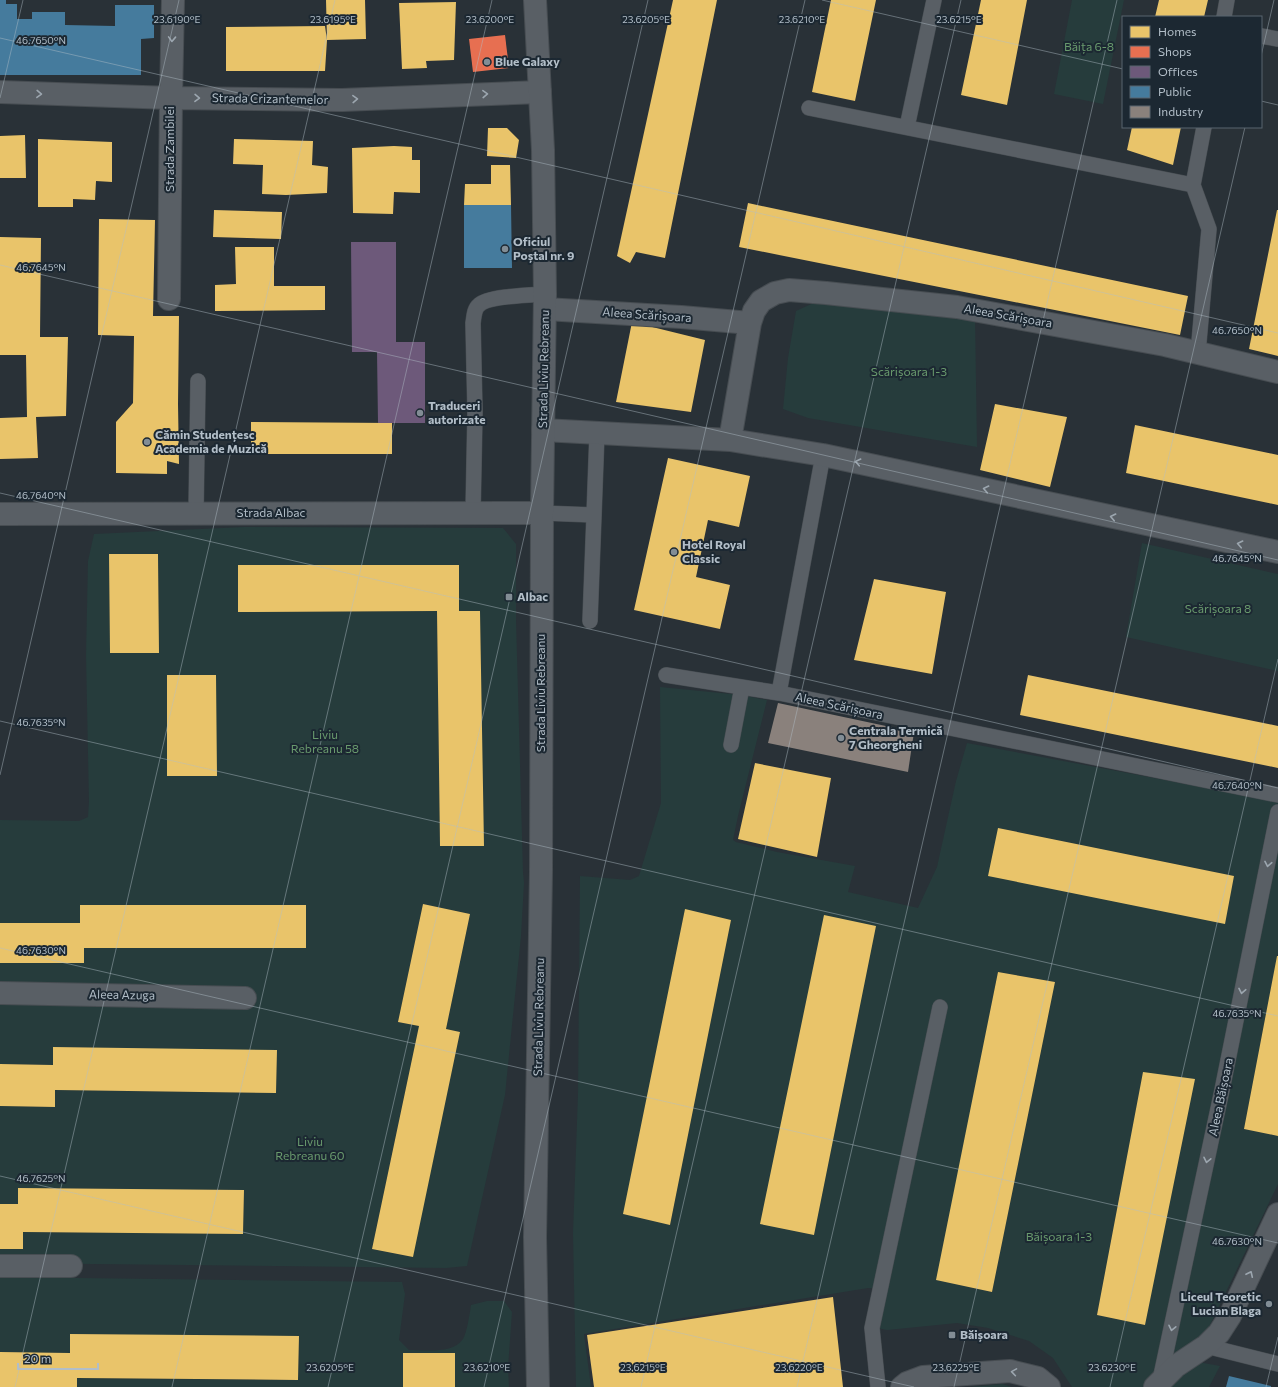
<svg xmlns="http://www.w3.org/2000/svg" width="1278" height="1387" viewBox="0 0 1278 1387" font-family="Commissioner,sans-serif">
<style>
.green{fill:#263c3c;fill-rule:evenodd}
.homes{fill:#e9c46a}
.shops{fill:#e76f51}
.offices{fill:#6d597a}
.public{fill:#457b9d}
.industry{fill:#8a817c}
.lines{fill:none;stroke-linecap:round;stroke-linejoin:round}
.service-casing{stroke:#474d52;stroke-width:16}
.minor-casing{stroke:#474d52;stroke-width:24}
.tertiary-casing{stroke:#474d52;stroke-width:24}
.service{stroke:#595f65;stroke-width:15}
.minor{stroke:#595f65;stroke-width:22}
.tertiary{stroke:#595f65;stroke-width:22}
.oneway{stroke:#9ca6af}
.ticks{fill:none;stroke:#b2bec8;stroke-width:1;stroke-opacity:0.45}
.poi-dot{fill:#828d95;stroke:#1c2832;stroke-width:1.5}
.labels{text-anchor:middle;stroke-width:4;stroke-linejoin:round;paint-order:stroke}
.park-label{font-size:12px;fill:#699a6d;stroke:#1c2832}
.poi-label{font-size:12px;font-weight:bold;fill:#b2bec8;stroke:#1c2832;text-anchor:start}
.street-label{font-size:12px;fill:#b2bec8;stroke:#1c2832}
.ticks-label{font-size:10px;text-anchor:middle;fill:#b2bec8;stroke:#1c2832;stroke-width:4;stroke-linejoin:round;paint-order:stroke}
</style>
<rect width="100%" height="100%" fill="#293137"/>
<!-- green -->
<path class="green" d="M1072 0H1124L1103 104 1054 94Z
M820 300 975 316 977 447 808 418 783 409 788 358 796 311Z
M244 527 503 528 516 544V620L523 872 524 883 521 936 505 1095 467 1266 446 1268 0 1263V1249L23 1232 243 1234 244 1190 18 1188V1204H0V1106L55 1107V1090L276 1093 277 1051 53 1047V1065L0 1064V963L84 948H305L306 906 81 905 80 923H0V820L79 821 88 817 89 802 86 655 88 561 94 534ZM109 554H158L159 652H110ZM238 565H459V611H480L483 846H440L437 611 238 612ZM167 675H216V776L167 775ZM423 904 470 914 446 1029 460 1032 412 1257 372 1249 419 1026 398 1022Z
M1142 543 1278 574V671L1126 637Z
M660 687 741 695 767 700 738 816 733 840 736 842 777 852 855 866 848 892 918 908 937 867 956 781 967 743 1278 801V952L1244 1129 1278 1136V1184L1209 1327 1148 1387H1072L1053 1358 1029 1341 988 1328 957 1323 887 1330 877 1328 882 1289 868 1288 584 1334 591 1387H576L573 1233 578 1094 580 876 630 880 639 876 661 803ZM998 828 1234 876 1225 923ZM685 910 731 920 670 1225 624 1214ZM876 926 814 1234V1235ZM998 972 1055 982 992 1292 937 1280ZM1143 1073 1145 1325 1097 1315Z
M0 1277 402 1282 405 1294 399 1340 409 1350C426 1350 453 1354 463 1339 467 1333 470 1312 471 1305L487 1301H504L512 1312 508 1368 509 1387H455L454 1353H403V1387H77V1378L298 1380 299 1337 70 1334V1353L0 1352Z
M1198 1362 1220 1366 1209 1387H1168Z
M1002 1384 1012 1387H971Z"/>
<!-- homes -->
<path class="homes" d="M326 0H365L366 39 327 40 325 71H226V27L325 26 327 40Z
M673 0H717L665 258 636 252 630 263 617 256Z
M831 0H876L855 101 812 92Z
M981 0H1027L1007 105 961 95Z
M1159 0H1208L1204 17H1155Z
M456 2 454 60 426 61 427 68 402 69 399 3Z
M1132 127H1181L1173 165 1127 150Z
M488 128H507L519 140 516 158 487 156Z
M25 135 26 178H0V136Z
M38 139 112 142V182L96 181 95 200 73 199V207H38Z
M234 139 313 141 312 165 328 167 327 193 286 195 262 194 263 165 233 164Z
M394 146 412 147V160H420V193L394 192 393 214 353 213 352 148Z
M491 165H510L511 205H464L465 184H491Z
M748 203 1188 296 1180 335 739 247Z
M214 210 282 212 281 239 213 237Z
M1277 210H1278V356L1249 349Z
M99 219 155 220 153 316H179L178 404 179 464 167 461V474L116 473V422L133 403 134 336 98 335Z
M0 237 41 238 40 337H68L66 416 36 417 38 458 0 459V418L27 417 26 355H0Z
M235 247H274V286H325V310L215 311V285L236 284Z
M632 322 705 340 691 412 616 402Z
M995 404 1067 417 1050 487 980 470Z
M251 422 392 423V454H251Z
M1135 425 1278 455V505L1126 473Z
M668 458 750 476 739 527 708 520 696 577 730 585 720 629 634 610Z
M109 554H158L159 653H110Z
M238 565H459V611H480L484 846H440L437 611 238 612Z
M874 579 946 592 932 674 854 660Z
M167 675H216L217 776H167Z
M1028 675 1278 726V768L1020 715Z
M755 763 831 778 817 857 738 839Z
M998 828 1234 876 1225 924 988 876Z
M423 904 470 914 446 1029 460 1032 413 1257 372 1249 419 1026 398 1022Z
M80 905H306V948H84V963H0V923H80Z
M685 909 731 920 670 1225 623 1214Z
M824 915 876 926 814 1235 760 1224Z
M1277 956H1278V1136L1244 1129Z
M998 972 1055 982 992 1292 936 1280Z
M53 1047 277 1050 276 1093 55 1090V1107L0 1106V1064L53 1065Z
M1143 1072 1195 1079 1145 1325 1097 1315Z
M18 1188 244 1190 243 1234 23 1232V1249H0V1204H18Z
M833 1297 843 1387H594L587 1335Z
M70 1334 299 1336 298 1380 77 1378V1387H0V1352L70 1353Z
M403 1353H455V1387H403Z"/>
<!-- shops -->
<path class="shops" d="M505 35 509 68 473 72 469 39Z"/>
<!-- offices -->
<path class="offices" d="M351 242H396V342H425V423H378L377 352H352Z"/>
<!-- public -->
<path class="public" d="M0 0H6V4H17V19H32V12H65V25L115 26V5H154V38L141 39V75H0Z
M464 205H511L512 268H464Z
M1229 1376 1271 1386V1387H1226Z"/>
<!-- industry -->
<path class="industry" d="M778 703 914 732 908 772 768 743Z"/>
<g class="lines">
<defs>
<path id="service" d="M1224 17 1227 0
M1261 36 1278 39
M809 108 1193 185
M907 127 934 0
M1198 353 1209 229 1193 185 1204 127
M823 455 779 693 1278 795
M542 513 594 515 597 433
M196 514 198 381
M473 514 475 412 473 323C474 317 474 309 479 305 488 296 531 295 545 294
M590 621 594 515
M666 675 779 693
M731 745 742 687
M1206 1346 1278 1364
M1160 1380 1222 1090 1278 812
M878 1387 872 1328 940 1007"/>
<path id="minor" d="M0 92 171 98 342 100 540 92
M169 299 171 98 173 0
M545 309 681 317 750 323 754 311 761 301 775 293 789 290 826 293 957 307 1165 345 1278 372
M543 430 730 440 823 455 1278 552
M730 440 750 323
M0 514 542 513
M0 993 245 998
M0 1266H71
M902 1387 907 1383 923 1377 1010 1371 1038 1378 1049 1387
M1155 1387 1176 1366 1206 1346 1219 1333 1230 1316 1278 1214"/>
<path id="tertiary" d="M535 0 543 150 545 294 542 513 541 872 535 1237 538 1387"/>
</defs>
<!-- service casing -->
<use href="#service" class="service-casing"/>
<!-- minor casing -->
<use href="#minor" class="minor-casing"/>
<!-- tertiary casing -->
<use href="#tertiary" class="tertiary-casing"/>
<!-- service -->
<use href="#service" class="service"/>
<!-- minor -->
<use href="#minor" class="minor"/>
<!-- tertiary -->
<use href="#tertiary" class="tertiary"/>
</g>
<!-- one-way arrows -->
<defs><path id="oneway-chevron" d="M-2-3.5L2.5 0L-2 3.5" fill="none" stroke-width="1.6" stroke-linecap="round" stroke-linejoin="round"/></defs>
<g class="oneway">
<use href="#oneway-chevron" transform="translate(172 39) rotate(92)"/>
<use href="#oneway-chevron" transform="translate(39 94) rotate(2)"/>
<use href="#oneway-chevron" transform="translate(485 94) rotate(-2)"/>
<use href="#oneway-chevron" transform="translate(197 98) rotate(1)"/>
<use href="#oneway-chevron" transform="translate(355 99) rotate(-2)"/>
<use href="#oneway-chevron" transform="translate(858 462) rotate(-168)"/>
<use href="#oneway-chevron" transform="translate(986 489) rotate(-168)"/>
<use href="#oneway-chevron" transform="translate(1113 517) rotate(-168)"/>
<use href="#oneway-chevron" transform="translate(1240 544) rotate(-168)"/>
<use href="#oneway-chevron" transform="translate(1268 864) rotate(101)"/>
<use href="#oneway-chevron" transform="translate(1242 991) rotate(101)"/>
<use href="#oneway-chevron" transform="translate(1207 1160) rotate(102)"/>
<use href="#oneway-chevron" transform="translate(1250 1274) rotate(-65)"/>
<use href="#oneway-chevron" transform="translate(1172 1328) rotate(102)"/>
<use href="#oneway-chevron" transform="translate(1014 1372) rotate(-171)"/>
</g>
<!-- ticks -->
<path class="ticks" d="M822 0 1123 69M0 38 1278 333M1261 56 1274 0M0 98 23 0M1261 101 1278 105M0 265 1278 560M0 493 1278 788M0 721 1278 1016M0 775 179 0M0 948 1278 1243M0 1176 914 1387M15 1387 335 0M172 1387 492 0M328 1387 648 0M484 1387 805 0M641 1387 961 0M797 1387 1117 0M954 1387 1245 127M1110 1387 1278 659M1266 1387 1278 1337"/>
<!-- markers -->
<g class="poi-dot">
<circle cx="487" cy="62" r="4"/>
<circle cx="505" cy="249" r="4"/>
<circle cx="420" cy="413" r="4"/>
<circle cx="147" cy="442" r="4"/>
<circle cx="674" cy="552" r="4"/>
<rect x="505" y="593" width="8" height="8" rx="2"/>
<circle cx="841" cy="738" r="4"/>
<circle cx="1269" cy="1304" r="4"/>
<rect x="948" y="1331" width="8" height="8" rx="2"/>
</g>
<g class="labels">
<!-- park labels -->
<g class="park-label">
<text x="1089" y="51">Băița 6-8</text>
<text x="909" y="376">Scărișoara 1-3</text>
<text x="1218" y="613">Scărișoara 8</text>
<text x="325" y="739">Liviu<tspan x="325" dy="14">Rebreanu 58</tspan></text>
<text x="310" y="1146">Liviu<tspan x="310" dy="14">Rebreanu 60</tspan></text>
<text x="1059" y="1241">Băișoara 1-3</text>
</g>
<!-- poi labels -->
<g class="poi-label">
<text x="495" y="66">Blue Galaxy</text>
<text x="513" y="246">Oficiul<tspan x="513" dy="14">Poștal nr. 9</tspan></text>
<text x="428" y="410">Traduceri<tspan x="428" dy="14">autorizate</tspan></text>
<text x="155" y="439">Cămin Studențesc<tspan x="155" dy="14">Academia de Muzică</tspan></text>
<text x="682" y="549">Hotel Royal<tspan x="682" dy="14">Classic</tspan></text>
<text x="517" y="601">Albac</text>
<text x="849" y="735">Centrala Termică<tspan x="849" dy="14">7 Gheorgheni</tspan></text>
<text x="1261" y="1301" text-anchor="end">Liceul Teoretic<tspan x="1261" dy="14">Lucian Blaga</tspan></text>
<text x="960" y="1339">Băișoara</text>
</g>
<!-- street labels -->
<g class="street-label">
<text transform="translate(270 99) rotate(1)" y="4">Strada Crizantemelor</text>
<text transform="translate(170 149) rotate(-90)" y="4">Strada Zambilei</text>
<text transform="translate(647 315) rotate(4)" y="4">Aleea Scărișoara</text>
<text transform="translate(1008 316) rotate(10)" y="4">Aleea Scărișoara</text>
<text transform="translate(544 369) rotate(-89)" y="4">Strada Liviu Rebreanu</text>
<text x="271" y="517">Strada Albac</text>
<text transform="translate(541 693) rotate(-90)" y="4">Strada Liviu Rebreanu</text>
<text transform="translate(839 706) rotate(12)" y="4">Aleea Scărișoara</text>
<text transform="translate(122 995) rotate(1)" y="4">Aleea Azuga</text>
<text transform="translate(539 1017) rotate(-89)" y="4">Strada Liviu Rebreanu</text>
<text transform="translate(1221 1097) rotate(-78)" y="4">Aleea Băișoara</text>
</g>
</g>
<g class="ticks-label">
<text x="333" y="23">23.6195°E</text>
<text x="490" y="23">23.6200°E</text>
<text x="646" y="23">23.6205°E</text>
<text x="802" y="23">23.6210°E</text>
<text x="959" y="23">23.6215°E</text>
<text x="177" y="23">23.6190°E</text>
<text x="41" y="44">46.7650°N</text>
<text x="41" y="271">46.7645°N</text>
<text x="1237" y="334">46.7650°N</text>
<text x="41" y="499">46.7640°N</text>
<text x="1237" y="562">46.7645°N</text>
<text x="41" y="726">46.7635°N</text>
<text x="1237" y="789">46.7640°N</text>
<text x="41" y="954">46.7630°N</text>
<text x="1237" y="1017">46.7635°N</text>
<text x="41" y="1182">46.7625°N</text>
<text x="1237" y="1245">46.7630°N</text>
<text x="330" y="1371">23.6205°E</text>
<text x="487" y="1371">23.6210°E</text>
<text x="643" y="1371">23.6215°E</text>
<text x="799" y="1371">23.6220°E</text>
<text x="956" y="1371">23.6225°E</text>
<text x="1112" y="1371">23.6230°E</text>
</g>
<!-- legend -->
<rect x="1122" y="16" width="140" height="112" fill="#1c2832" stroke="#58646e"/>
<rect x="1130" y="26" width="20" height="12" fill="#e9c46a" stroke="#58646e"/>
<text x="1158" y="36" font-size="12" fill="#b2bec8">Homes</text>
<rect x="1130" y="46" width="20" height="12" fill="#e76f51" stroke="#58646e"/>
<text x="1158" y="56" font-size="12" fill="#b2bec8">Shops</text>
<rect x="1130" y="66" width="20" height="12" fill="#6d597a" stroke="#58646e"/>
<text x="1158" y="76" font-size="12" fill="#b2bec8">Offices</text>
<rect x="1130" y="86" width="20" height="12" fill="#457b9d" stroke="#58646e"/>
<text x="1158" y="96" font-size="12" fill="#b2bec8">Public</text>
<rect x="1130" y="106" width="20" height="12" fill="#8a817c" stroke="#58646e"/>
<text x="1158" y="116" font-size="12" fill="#b2bec8">Industry</text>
<!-- scale -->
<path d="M18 1363v6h80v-6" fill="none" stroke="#b2bec8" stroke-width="2"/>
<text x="24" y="1363" font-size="12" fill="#b2bec8" stroke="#1c2832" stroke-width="3" paint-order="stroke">20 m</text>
</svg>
